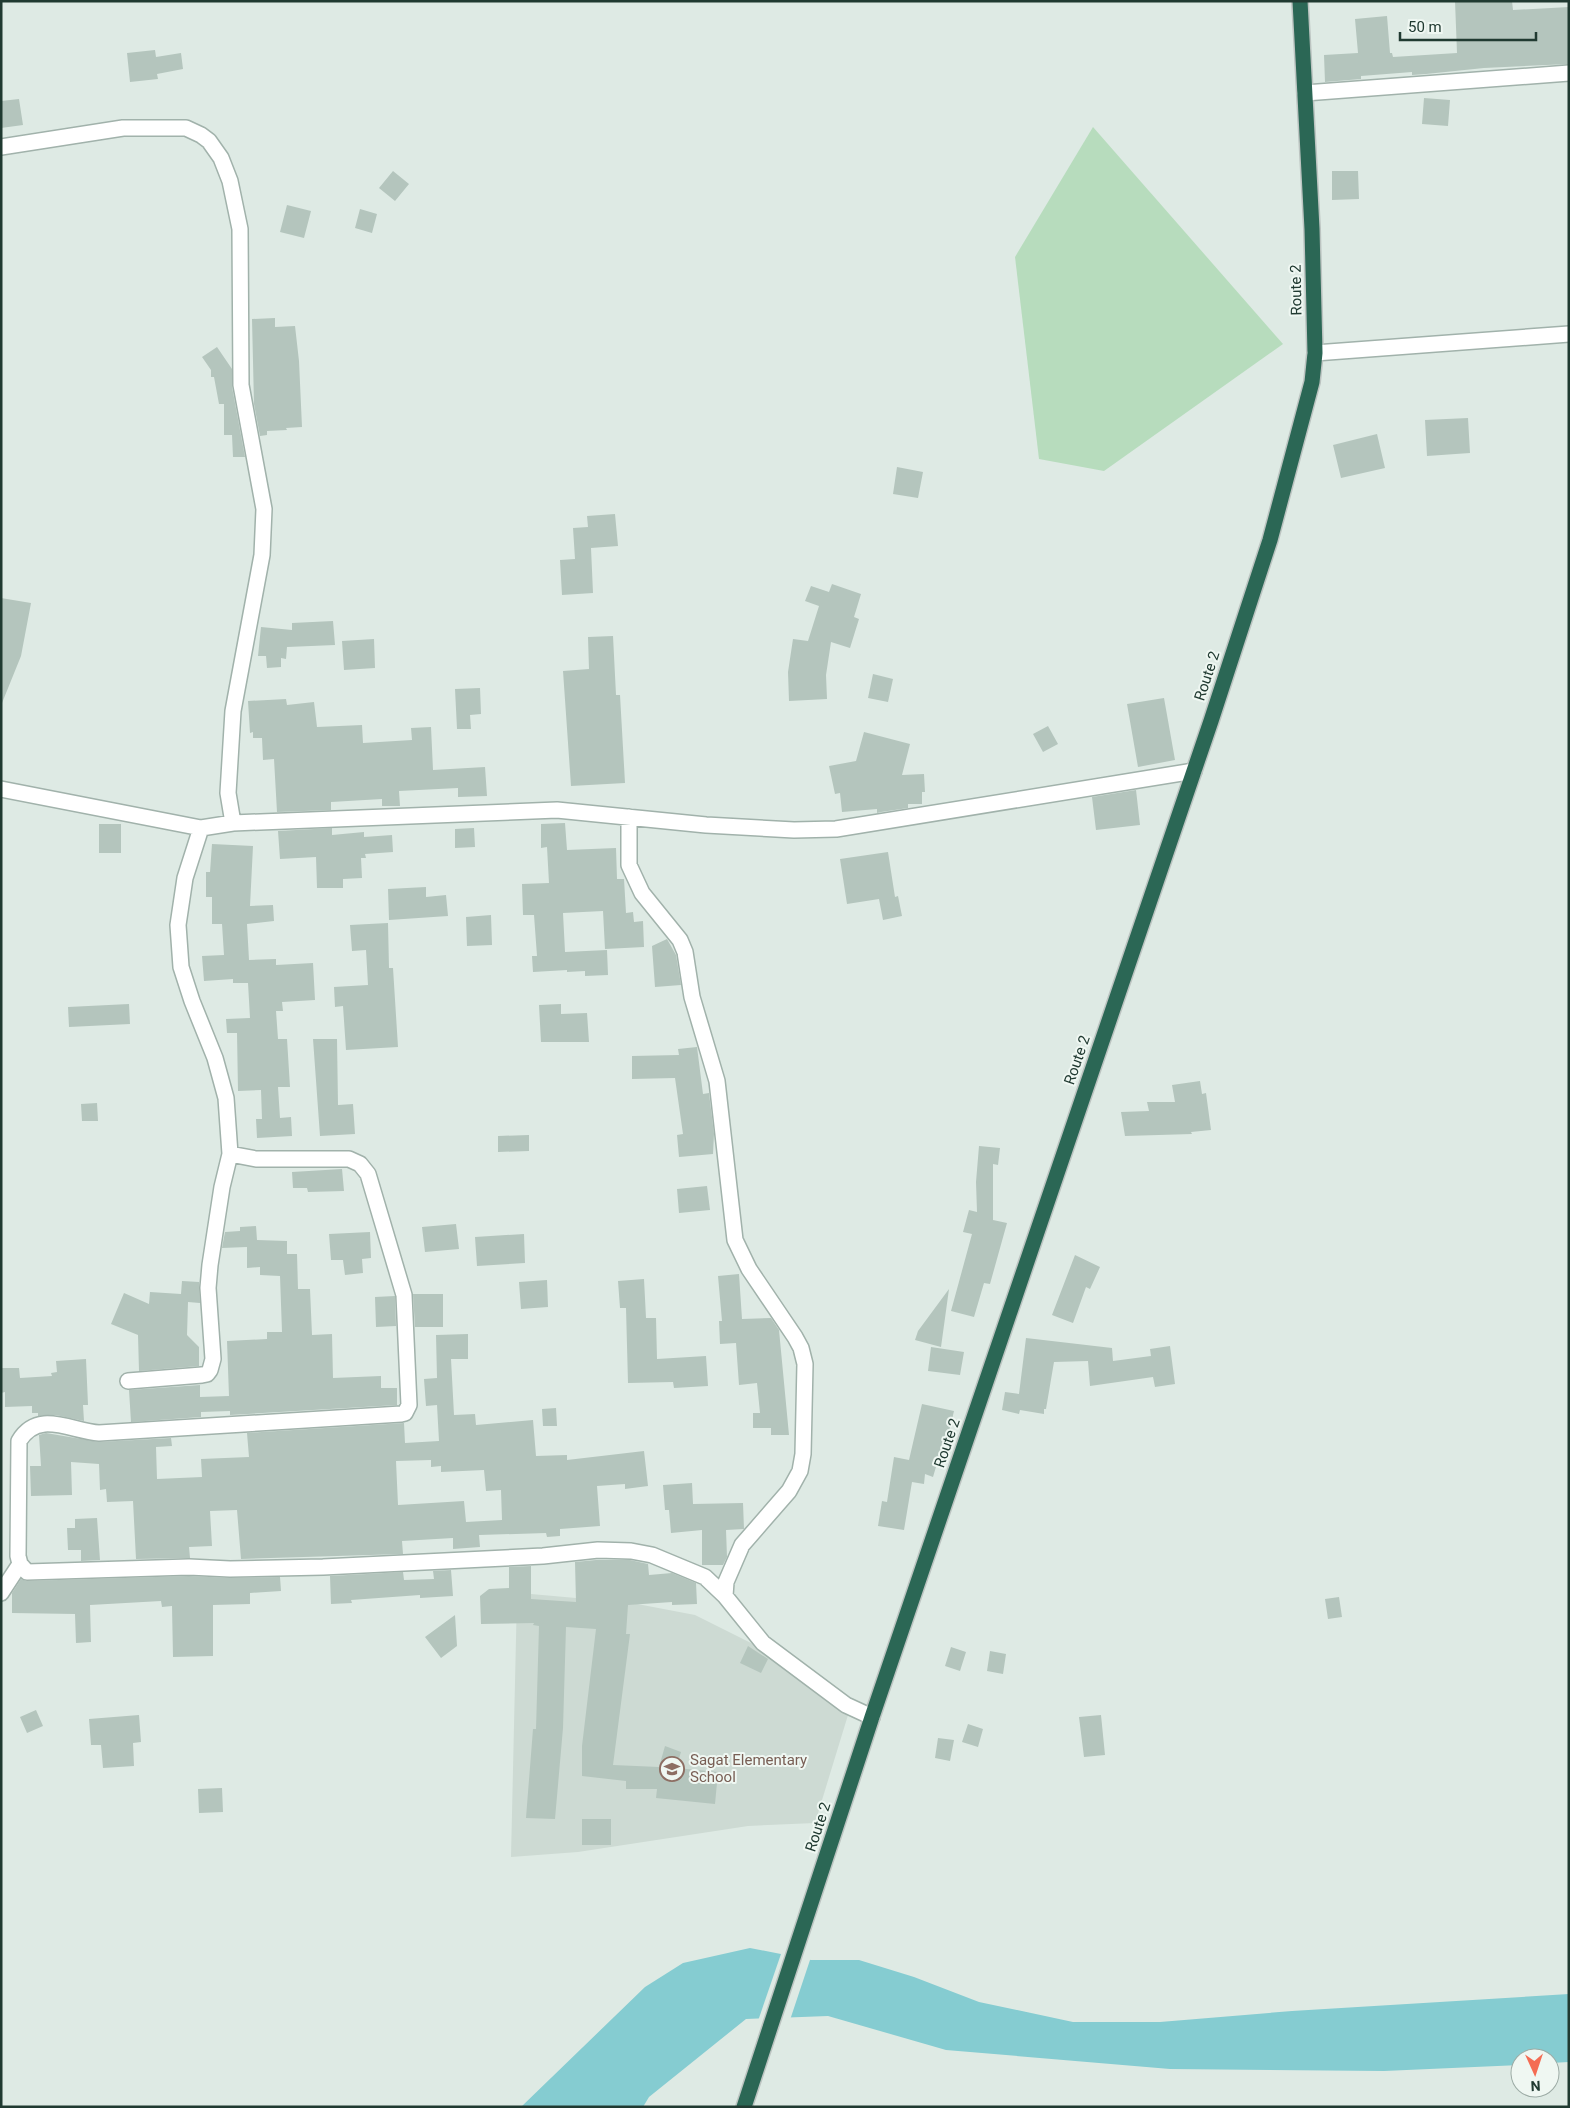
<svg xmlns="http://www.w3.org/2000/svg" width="1570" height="2108" viewBox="0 0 1570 2108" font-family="Roboto,sans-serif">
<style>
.built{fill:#cddad3}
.green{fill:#b7dcbd}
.water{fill:#85ccd1}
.pier{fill:#deeae4}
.building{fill:#b4c5bd;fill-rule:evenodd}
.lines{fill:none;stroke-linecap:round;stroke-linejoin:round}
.minor-casing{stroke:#a1b2ab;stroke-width:18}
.highway-casing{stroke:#bcc4c1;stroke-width:18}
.minor{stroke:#fff;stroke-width:15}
.highway{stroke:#2b6755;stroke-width:15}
.labels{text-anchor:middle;stroke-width:4;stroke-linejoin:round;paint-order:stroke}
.street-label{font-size:15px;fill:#203a31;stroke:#eff7f2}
.education-label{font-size:15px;fill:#785e54;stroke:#eff7f2;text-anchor:start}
</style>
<rect width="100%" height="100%" fill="#deeae4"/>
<!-- built -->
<path class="built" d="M531 1594 632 1603 695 1615 761 1648 806 1679 848 1715 815 1823 748 1826 578 1852 511 1857 517 1595Z"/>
<!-- green -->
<path class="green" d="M1093 127 1283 344 1104 471 1039 459 1015 257Z"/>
<!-- water -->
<path class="water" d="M750 1948 811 1960H859L914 1977 979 2002 1073 2022H1160L1292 2011 1569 1994V2062L1550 2063V2058H1520V2065L1384 2071 1170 2069 946 2050 828 2016 746 2019 649 2097 643 2107H521L645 1987 683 1963Z"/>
<!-- pier -->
<path class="pier" d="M782 1951 811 1957 790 2020 758 2021Z"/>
<!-- building -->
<path class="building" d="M1455 1H1512L1513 10 1569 7V64L1484 68 1426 74 1412 75V72L1361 76V79L1325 82 1324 55 1358 53 1355 19 1387 16 1390 53H1392L1393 57 1457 53Z
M155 50 156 57 181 53 183 69 157 74 158 79 130 82 127 53Z
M1424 98 1450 100 1448 126 1422 124Z
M19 99 23 125 1 128V101Z
M393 171 409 184 395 201 379 188Z
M1332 171H1358L1359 199 1332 200Z
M287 205 311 211 304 238 280 232Z
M360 209 377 214 372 233 355 228Z
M275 318V327L295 326 299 361 302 427 286 428 287 430 267 431V435L260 436 254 404 252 319Z
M217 347 232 369V387L245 457H233L232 435H224V404H219L214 377H211V370L202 357Z
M1468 418 1470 453 1427 456 1425 420Z
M1377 434 1385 468 1341 478 1333 445Z
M897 467 923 472 918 498 893 494Z
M615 514 618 546 591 548 593 593 562 595 560 560 575 559 573 528 588 527 587 516Z
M832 584 861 594 854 617 859 619 850 648 831 642 826 675 827 699 789 701 788 672 793 639 808 641 819 606 805 601 811 586 829 592Z
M1 598 31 603 21 656 2 703Z
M333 621 335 645 287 647 286 659 281 658V667L267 668 266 656H258L261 627 292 630V623Z
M613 636 616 695H620L625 783 571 786 563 671 589 669 588 637Z
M374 639 375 668 344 670 342 641Z
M873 674 893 679 888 702 868 698Z
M480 688 481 714 470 715 471 729H457L455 689Z
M1164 698 1175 760 1138 767 1127 704Z
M286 699 287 705 314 702 317 727 362 725 363 743 412 740 411 728 431 727 433 770 485 767 487 796 458 797V788L399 791 400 806H382V799L331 802V810L277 812 274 759 263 760 262 738H253V732L250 733 248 701Z
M1048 726 1058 744 1043 752 1033 734Z
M864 732 910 744 902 775 924 774 925 792H922V804H908V808L881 812 877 813V809L842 812 840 793 835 794 829 766 856 761Z
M1136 790 1140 825 1096 830 1092 797Z
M565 823 567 850 616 848 617 879H624L626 913 633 912 634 922 643 921 644 947 605 949 603 911 563 913 565 952 607 950 608 975 585 976V971L567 972V970L533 972 532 956H537L534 915H523L522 884 549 883 547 847 541 848V824Z
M99 824H121V853H99Z
M332 828V835L364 832V837L392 835 393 852 365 854 366 858H361L362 878 343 879V888H317L316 857 280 859 278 831Z
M474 828 475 847 455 848V829Z
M212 844 253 846 250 906 273 905 274 921 247 924 249 960 276 959V965L313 963 315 1000 282 1002 283 1011H276L278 1039H287L290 1087H278L280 1118 291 1117 292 1136 257 1138 256 1119H262L261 1090 238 1091 237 1033H227L226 1019 250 1018 248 983H233V979L204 981 202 956 224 955 222 924H212V897H206V872H210Z
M888 852 895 897 898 896 902 916 883 920 879 899 847 904 840 859Z
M426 887V897L446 895 448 916 389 920 388 889Z
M491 915 492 945 467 946 466 917Z
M388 923 389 968H393L398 1047 346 1050 343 1006 335 1007 334 987 368 985 366 950 352 951 350 925Z
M667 939 676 955 681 985 655 987 652 946Z
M129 1004 130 1024 69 1027 68 1007Z
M561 1004V1014L587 1013 589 1042H541L539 1005Z
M313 1039H337L338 1105 353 1104 355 1134 320 1136Z
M697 1047 703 1094 709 1093 714 1134 713 1154 679 1157 677 1135 683 1134 675 1078 632 1079V1056L679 1055 678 1049Z
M1200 1081 1202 1094 1206 1093 1211 1130 1191 1132 1192 1134 1125 1136 1121 1112 1149 1111 1147 1102H1175L1172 1085Z
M97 1103 98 1121H82L81 1104Z
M529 1135V1151L498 1152V1136Z
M979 1146 1000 1148 998 1165 993 1164V1220L1007 1223 990 1284 984 1283 974 1317 951 1311 972 1234 963 1232 969 1210 977 1212 976 1182Z
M342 1169 344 1191 308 1192 307 1188H293L292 1172Z
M707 1186 710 1210 679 1213 677 1189Z
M456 1224 459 1249 425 1252 422 1227Z
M256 1226 257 1240 287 1241V1254H297L298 1289H310L312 1335 332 1334 333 1378 381 1376V1388H397V1405L230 1415V1411L201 1412V1417L131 1422 129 1390 200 1385V1397L229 1396 227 1341 267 1339V1332H282L280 1276 260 1275V1267L247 1268V1247L222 1248 225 1232 240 1231V1227Z
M370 1232 371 1258 362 1259 363 1273 345 1275 343 1260H331L329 1234Z
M524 1234 525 1263 477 1266 475 1237Z
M1075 1255 1100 1267 1090 1289 1086 1287 1073 1323 1052 1315Z
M739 1274 742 1319 771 1318 779 1330 789 1435H771V1428H753V1413H760L757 1383 739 1385 736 1343 720 1344 719 1321H722L718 1276Z
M644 1279 646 1318H656L657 1359 706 1356 708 1386 674 1388 673 1382 628 1383 626 1308H620L618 1281Z
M547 1280 548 1307 521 1309 519 1282Z
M182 1281 199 1282 200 1303 188 1302 187 1335 199 1347V1366L139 1371 138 1335 111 1324 124 1293 149 1304 150 1292 181 1294Z
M949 1289 941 1347 915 1340 918 1331Z
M413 1294H443V1327H415Z
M395 1296 396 1326 376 1327 375 1297Z
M468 1334V1359H451L454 1415 475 1414 476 1425 533 1420 536 1456 567 1455V1460L644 1451 648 1486 625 1489V1484L597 1486 600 1526 560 1529V1536L547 1537 546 1533 479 1535 480 1547 453 1549V1538L402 1541 403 1554 241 1559 237 1510 210 1511 212 1546 189 1547 190 1558 136 1559 133 1501 107 1502 106 1489 100 1490 99 1464 71 1462 72 1495 31 1496 30 1466H41L39 1435 46 1433 99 1442 171 1438 172 1446 156 1447 157 1479 202 1477 201 1459 249 1457 247 1433 404 1423 405 1443 439 1441 437 1405 426 1406 424 1379 437 1378 436 1335ZM431 1460V1467L441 1466V1472L484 1470 486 1491 501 1490 502 1520 466 1522 464 1501 398 1505 396 1461Z
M1026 1338 1112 1348 1113 1361 1151 1356 1150 1349 1170 1346 1175 1384 1155 1387 1153 1377 1090 1386 1088 1361 1054 1362 1046 1409H1044V1414L1020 1410 1019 1414 1002 1410 1005 1392 1019 1394Z
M931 1347 964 1352 960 1375 928 1371Z
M86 1359 88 1405H83L84 1421 56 1415 38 1416V1413H32V1406L5 1407V1392L1 1393V1368H19L20 1378 52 1376 51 1373 57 1372 56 1361Z
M922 1404 954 1411 946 1444 943 1443 933 1477 925 1474 924 1484 912 1482 904 1530 878 1526 882 1501 887 1502 894 1457 909 1460Z
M556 1408 557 1426H543L542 1409Z
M692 1483 693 1504 743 1503 744 1529 726 1530 727 1557 723 1565H702V1530L671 1533 669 1510H665L663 1485Z
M97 1518 100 1560 81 1561V1550H68L67 1528H75V1519Z
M596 1560H630L648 1564 649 1575 672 1573 696 1583 697 1604 672 1605V1602L628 1605 626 1634H630L613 1765 659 1767 665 1746 681 1752 676 1768 718 1772 715 1804 656 1798 657 1789H626V1781L582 1776V1746L596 1629 566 1627 563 1728 555 1819 526 1818 533 1729H536L539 1626 533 1625 534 1623 481 1624 480 1596 489 1589 509 1588V1567L531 1566V1599L576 1602 575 1562Z
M451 1570 453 1596 420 1598V1595L351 1600 352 1603 331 1604 330 1576 403 1572 404 1580 434 1579 433 1571Z
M189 1576 230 1578 280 1577 281 1591 250 1593V1604L213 1605V1656L173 1657 172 1606 162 1607 161 1601 90 1605 91 1642 76 1643 75 1614 12 1613V1593L21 1579 27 1581Z
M1339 1597 1342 1617 1328 1619 1325 1599Z
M455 1615 457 1646 441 1658 425 1637Z
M748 1646 768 1659 761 1673 740 1663Z
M951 1647 966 1652 960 1671 945 1666Z
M990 1651 1006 1654 1003 1674 987 1671Z
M36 1710 43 1726 27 1733 20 1717Z
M139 1715 141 1742 133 1743 134 1766 103 1768 101 1745H91L89 1719Z
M1101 1715 1105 1755 1084 1757 1079 1717Z
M968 1724 983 1729 978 1747 962 1742Z
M938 1738 954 1740 950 1761 935 1758Z
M222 1788 223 1812 199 1813 198 1789Z
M582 1819H611V1845H582Z"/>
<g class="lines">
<defs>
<path id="minor" d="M1305 93 1569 73
M1 147 123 128H186L201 135 209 141 221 158 230 181 240 229 241 385 264 509 262 555 233 711 228 793 233 823
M1315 353 1569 334
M1 789 201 828 233 823 557 810 706 825 794 830 836 829 1194 771
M629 817V865L642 893 680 940 685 952 692 997 717 1081 735 1240 749 1269 795 1337 801 1348 805 1364 803 1454 800 1471 789 1491 742 1545 726 1582 725 1596 763 1643 846 1705 872 1717
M230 1154 256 1159H349L360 1164 368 1174 404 1295 409 1405 405 1413 401 1414 99 1433C71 1431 38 1409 19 1441L18 1556 20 1564 27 1572 189 1567 230 1569 323 1567 543 1556 598 1550 631 1551 652 1555 705 1577 725 1596
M128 1381 202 1375 207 1374 210 1370 213 1359 208 1288 210 1265 222 1187 230 1154 226 1098 215 1058 192 1001 181 967 178 925 185 878 201 828
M1 1593 20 1564"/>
<path id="highway" d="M744 2107 872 1717 1211 721 1270 540 1312 382 1315 353 1312 229 1300 1"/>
</defs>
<!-- minor casing -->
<use href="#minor" class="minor-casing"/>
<!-- highway casing -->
<use href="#highway" class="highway-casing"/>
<!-- minor -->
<use href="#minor" class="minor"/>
<!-- highway -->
<use href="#highway" class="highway"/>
</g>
<!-- icons -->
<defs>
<symbol id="school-ring" viewBox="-11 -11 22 22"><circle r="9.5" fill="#eff7f2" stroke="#8d6e63" stroke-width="1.5"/><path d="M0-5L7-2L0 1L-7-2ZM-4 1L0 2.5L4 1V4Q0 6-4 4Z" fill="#8d6e63"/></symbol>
</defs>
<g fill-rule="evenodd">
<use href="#school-ring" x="658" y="1755" width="28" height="28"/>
</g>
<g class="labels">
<!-- street labels -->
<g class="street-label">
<text transform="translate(1296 290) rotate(-91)" y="5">Route 2</text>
<text transform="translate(1207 676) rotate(-72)" y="5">Route 2</text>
<text transform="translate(1077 1060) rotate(-71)" y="5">Route 2</text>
<text transform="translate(947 1443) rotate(-71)" y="5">Route 2</text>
<text transform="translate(818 1827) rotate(-72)" y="5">Route 2</text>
</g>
<!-- education labels -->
<g class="education-label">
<text x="690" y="1765">Sagat Elementary<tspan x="690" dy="17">School</tspan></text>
</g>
</g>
<!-- border -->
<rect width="1570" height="2108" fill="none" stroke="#203a31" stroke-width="5"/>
<!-- north arrow -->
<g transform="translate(1535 2073) rotate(177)"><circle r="24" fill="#eff7f2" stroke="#9caba5"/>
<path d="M0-4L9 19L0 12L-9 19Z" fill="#f46c53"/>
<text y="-8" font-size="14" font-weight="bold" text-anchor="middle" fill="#203a31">N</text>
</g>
<!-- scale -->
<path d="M1400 32v8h136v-8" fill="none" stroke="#203a31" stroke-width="2.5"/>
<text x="1408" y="32" font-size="15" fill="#203a31" stroke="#eff7f2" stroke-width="4" paint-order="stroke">50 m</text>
</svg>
